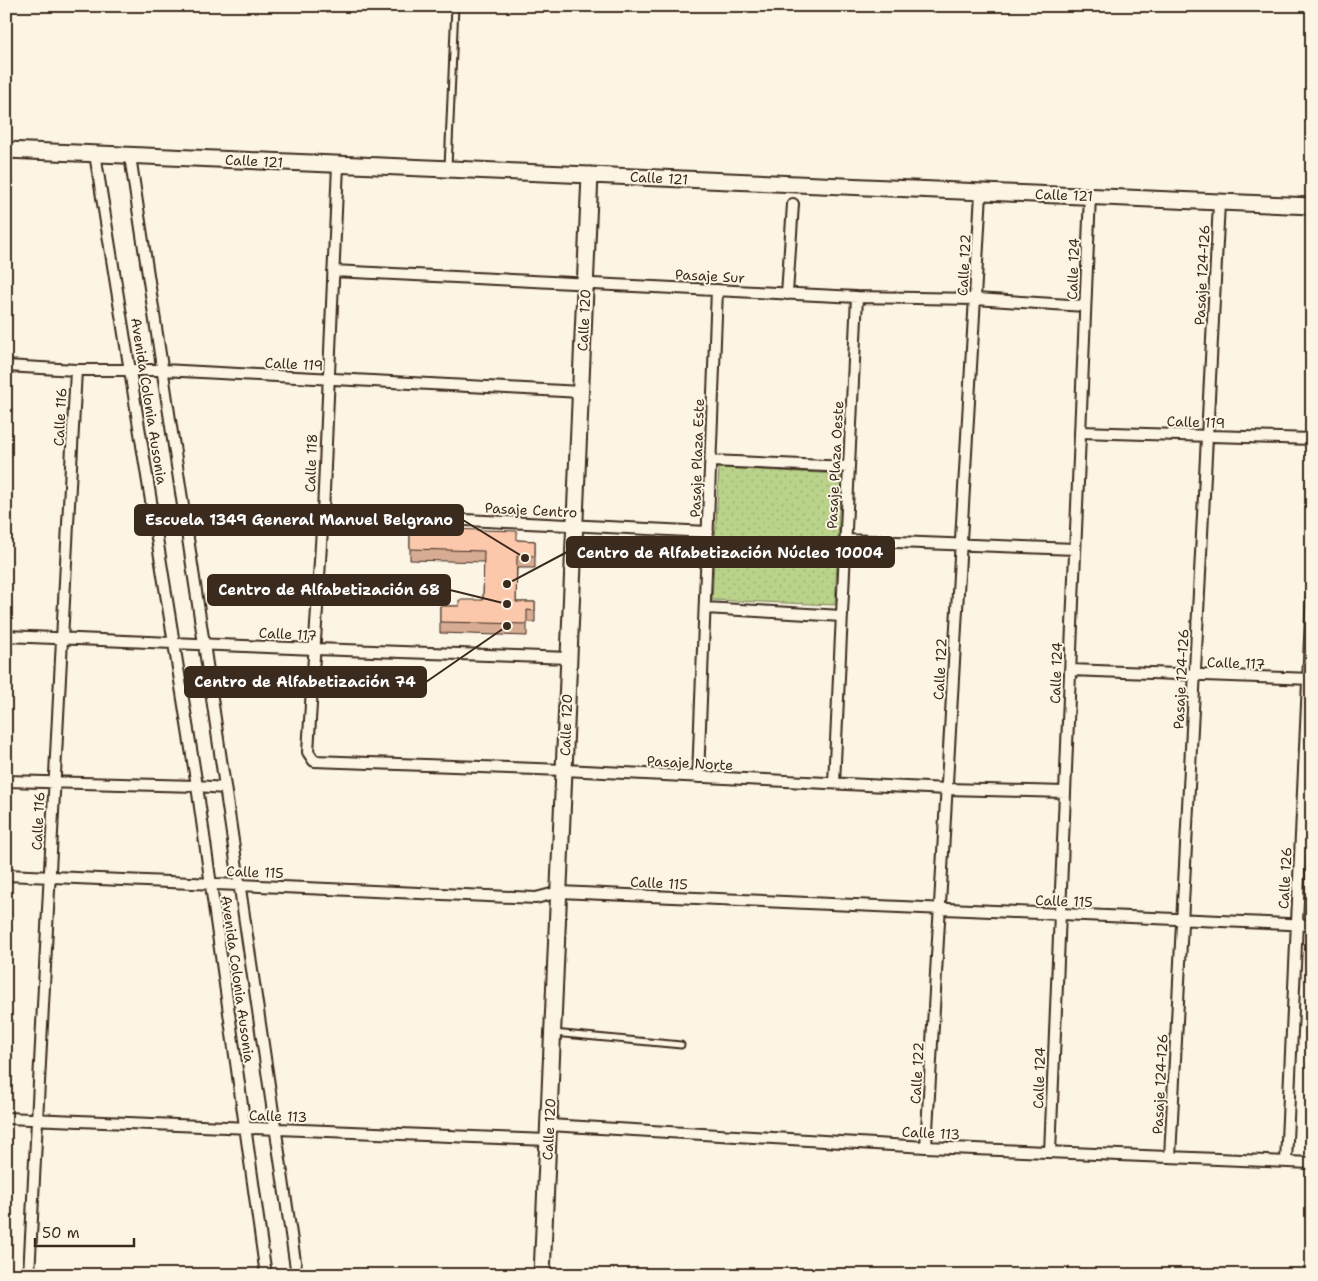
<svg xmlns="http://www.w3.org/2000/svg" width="1318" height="1281" viewBox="0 0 1318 1281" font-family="'Shantell Sans',sans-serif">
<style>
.park{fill:url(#park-dots);stroke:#7a7e54}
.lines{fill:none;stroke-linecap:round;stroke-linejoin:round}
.lane-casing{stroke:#3b2a1e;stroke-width:9}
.street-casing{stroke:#3b2a1e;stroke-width:14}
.secondary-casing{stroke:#3b2a1e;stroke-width:19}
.lane{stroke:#fcf5e5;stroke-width:5}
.street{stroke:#fcf5e5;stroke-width:10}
.secondary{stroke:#fcf5e5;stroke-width:15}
.wall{fill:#d8ac93;stroke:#3b2a1e}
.building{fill:#fbc8ab;stroke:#3b2a1e}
.labels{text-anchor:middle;stroke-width:4;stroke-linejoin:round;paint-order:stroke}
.street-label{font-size:14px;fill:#3b2a1e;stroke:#fcf5e5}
.leader{fill:none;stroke:#3b2a1e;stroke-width:2}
.callout-dot{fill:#3b2a1e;stroke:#fcf5e5;stroke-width:2}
.callout{fill:#3b2a1e;stroke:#3b2a1e;stroke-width:2}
.callout-label{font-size:15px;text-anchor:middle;font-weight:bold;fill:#fff}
</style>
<defs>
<pattern id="park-dots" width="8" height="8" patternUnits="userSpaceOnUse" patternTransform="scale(1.25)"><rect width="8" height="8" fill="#bad38a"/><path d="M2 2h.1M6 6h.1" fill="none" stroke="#a1b577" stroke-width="1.8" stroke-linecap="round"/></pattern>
</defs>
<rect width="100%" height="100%" fill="#fcf5e5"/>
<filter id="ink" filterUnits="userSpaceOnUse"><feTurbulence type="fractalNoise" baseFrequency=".02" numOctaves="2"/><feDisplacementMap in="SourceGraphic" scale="10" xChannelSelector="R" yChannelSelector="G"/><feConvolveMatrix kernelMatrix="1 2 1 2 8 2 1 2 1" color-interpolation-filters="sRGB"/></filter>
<g filter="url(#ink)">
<!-- park -->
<path class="park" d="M719 468 841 474 835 605 712 600Z"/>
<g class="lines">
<defs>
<path id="lane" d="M448 167 455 6
M553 1033 681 1045"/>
<path id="street" d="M95 154 197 786 266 1275
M130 156 204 644 297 1275
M338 165 323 513 308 752 314 761 564 770 947 789 1065 792
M333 271 857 297 975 299 1085 306
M787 294 793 204
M6 366 76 370H163L581 392
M1080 432 1312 439
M711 461 849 467
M323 513 708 532
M846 540 1075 549
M705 608 842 616
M6 636 316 649 569 658
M1070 670 1312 679
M698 777 717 290
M6 781 197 786 225 788
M834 783 857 297
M6 875 536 898 559 892 1312 925
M6 1118 548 1140
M549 1125 926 1147 1312 1163
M926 1147 981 193
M1050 1152 1090 195
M1170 1157 1219 203
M1286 1162 1312 595
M29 1275 76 370"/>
<path id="secondary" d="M6 150 1312 206
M542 1275 590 175"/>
</defs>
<!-- lane casing -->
<use href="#lane" class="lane-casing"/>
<!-- street casing -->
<use href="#street" class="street-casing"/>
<!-- secondary casing -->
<use href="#secondary" class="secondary-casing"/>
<!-- lane -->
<use href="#lane" class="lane"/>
<!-- street -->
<use href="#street" class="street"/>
<!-- secondary -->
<use href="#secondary" class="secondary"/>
</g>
<!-- wall -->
<path class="wall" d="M410 528 517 540 535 541V568H517L516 602H535V622H527V636L440 633V606H459L483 600 484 562 410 560Z"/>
<!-- building -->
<path class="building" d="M410 528 517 531V540L535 541V556H517L516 602H535V611L527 610V624L440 622V606H459V600H483L484 551 410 549Z"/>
</g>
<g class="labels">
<!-- street labels -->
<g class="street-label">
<text transform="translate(254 161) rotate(3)" y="5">Calle 121</text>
<text transform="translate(659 178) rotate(3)" y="5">Calle 121</text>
<text transform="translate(1064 195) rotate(2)" y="5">Calle 121</text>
<text transform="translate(964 265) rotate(-87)" y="5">Calle 122</text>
<text transform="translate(1073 269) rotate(-88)" y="5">Calle 124</text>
<text transform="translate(1202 275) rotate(-87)" y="5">Pasaje 124-126</text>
<text transform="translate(710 276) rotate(3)" y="5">Pasaje Sur</text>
<text transform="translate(584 320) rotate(-87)" y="5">Calle 120</text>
<text transform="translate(294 364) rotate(3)" y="5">Calle 119</text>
<text transform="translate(149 401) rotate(81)" y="5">Avenida Colonia Ausonia</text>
<text transform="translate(60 417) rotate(-87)" y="5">Calle 116</text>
<text transform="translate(1196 422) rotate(2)" y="5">Calle 119</text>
<text transform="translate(697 458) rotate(-88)" y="5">Pasaje Plaza Este</text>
<text transform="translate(311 463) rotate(-88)" y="5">Calle 118</text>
<text transform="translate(835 465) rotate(-87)" y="5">Pasaje Plaza Oeste</text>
<text transform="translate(531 510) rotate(3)" y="5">Pasaje Centro</text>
<text transform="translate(288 634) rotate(3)" y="5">Calle 117</text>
<text transform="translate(1236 663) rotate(2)" y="5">Calle 117</text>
<text transform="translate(940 669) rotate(-87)" y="5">Calle 122</text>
<text transform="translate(1056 673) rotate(-88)" y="5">Calle 124</text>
<text transform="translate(1181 679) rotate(-87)" y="5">Pasaje 124-126</text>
<text transform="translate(566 725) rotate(-88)" y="5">Calle 120</text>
<text transform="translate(690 763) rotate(3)" y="5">Pasaje Norte</text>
<text transform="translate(38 821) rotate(-87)" y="5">Calle 116</text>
<text transform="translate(255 872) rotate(2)" y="5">Calle 115</text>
<text transform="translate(1285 878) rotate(-87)" y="5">Calle 126</text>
<text transform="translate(659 883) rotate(3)" y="5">Calle 115</text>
<text transform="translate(1064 901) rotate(2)" y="5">Calle 115</text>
<text transform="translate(238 979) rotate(82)" y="5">Avenida Colonia Ausonia</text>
<text transform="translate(917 1073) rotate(-87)" y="5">Calle 122</text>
<text transform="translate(1039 1078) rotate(-88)" y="5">Calle 124</text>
<text transform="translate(1160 1084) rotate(-87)" y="5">Pasaje 124-126</text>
<text transform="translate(278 1116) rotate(2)" y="5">Calle 113</text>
<text transform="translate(549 1129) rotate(-87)" y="5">Calle 120</text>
<text transform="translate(931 1133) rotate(3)" y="5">Calle 113</text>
</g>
</g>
<!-- callouts -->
<path class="leader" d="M525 558L463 520M507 584L567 552M507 604L450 590M507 626L426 682"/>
<g class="callout-dot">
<circle cx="525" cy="558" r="5"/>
<circle cx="507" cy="584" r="5"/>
<circle cx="507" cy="604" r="5"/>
<circle cx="507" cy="626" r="5"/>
</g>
<g class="callout">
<rect x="135" y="505" width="328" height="30" rx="5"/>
<rect x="567" y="537" width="327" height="30" rx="5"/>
<rect x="208" y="575" width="242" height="30" rx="5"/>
<rect x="185" y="667" width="241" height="30" rx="5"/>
</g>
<g class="callout-label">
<text x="299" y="525">Escuela 1349 General Manuel Belgrano</text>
<text x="730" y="558">Centro de Alfabetización Núcleo 10004</text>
<text x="329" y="595">Centro de Alfabetización 68</text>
<text x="305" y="687">Centro de Alfabetización 74</text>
</g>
<!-- margin -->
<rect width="1318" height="1281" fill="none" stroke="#fcf5e5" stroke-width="25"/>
<rect x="12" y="12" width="1293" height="1256" fill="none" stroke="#3b2a1e" stroke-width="2" filter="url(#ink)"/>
<!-- scale -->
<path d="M35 1238v8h99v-8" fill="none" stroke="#3b2a1e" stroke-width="2.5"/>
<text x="42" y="1238" font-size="15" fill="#3b2a1e" stroke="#fcf5e5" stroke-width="4" paint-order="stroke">50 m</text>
</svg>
